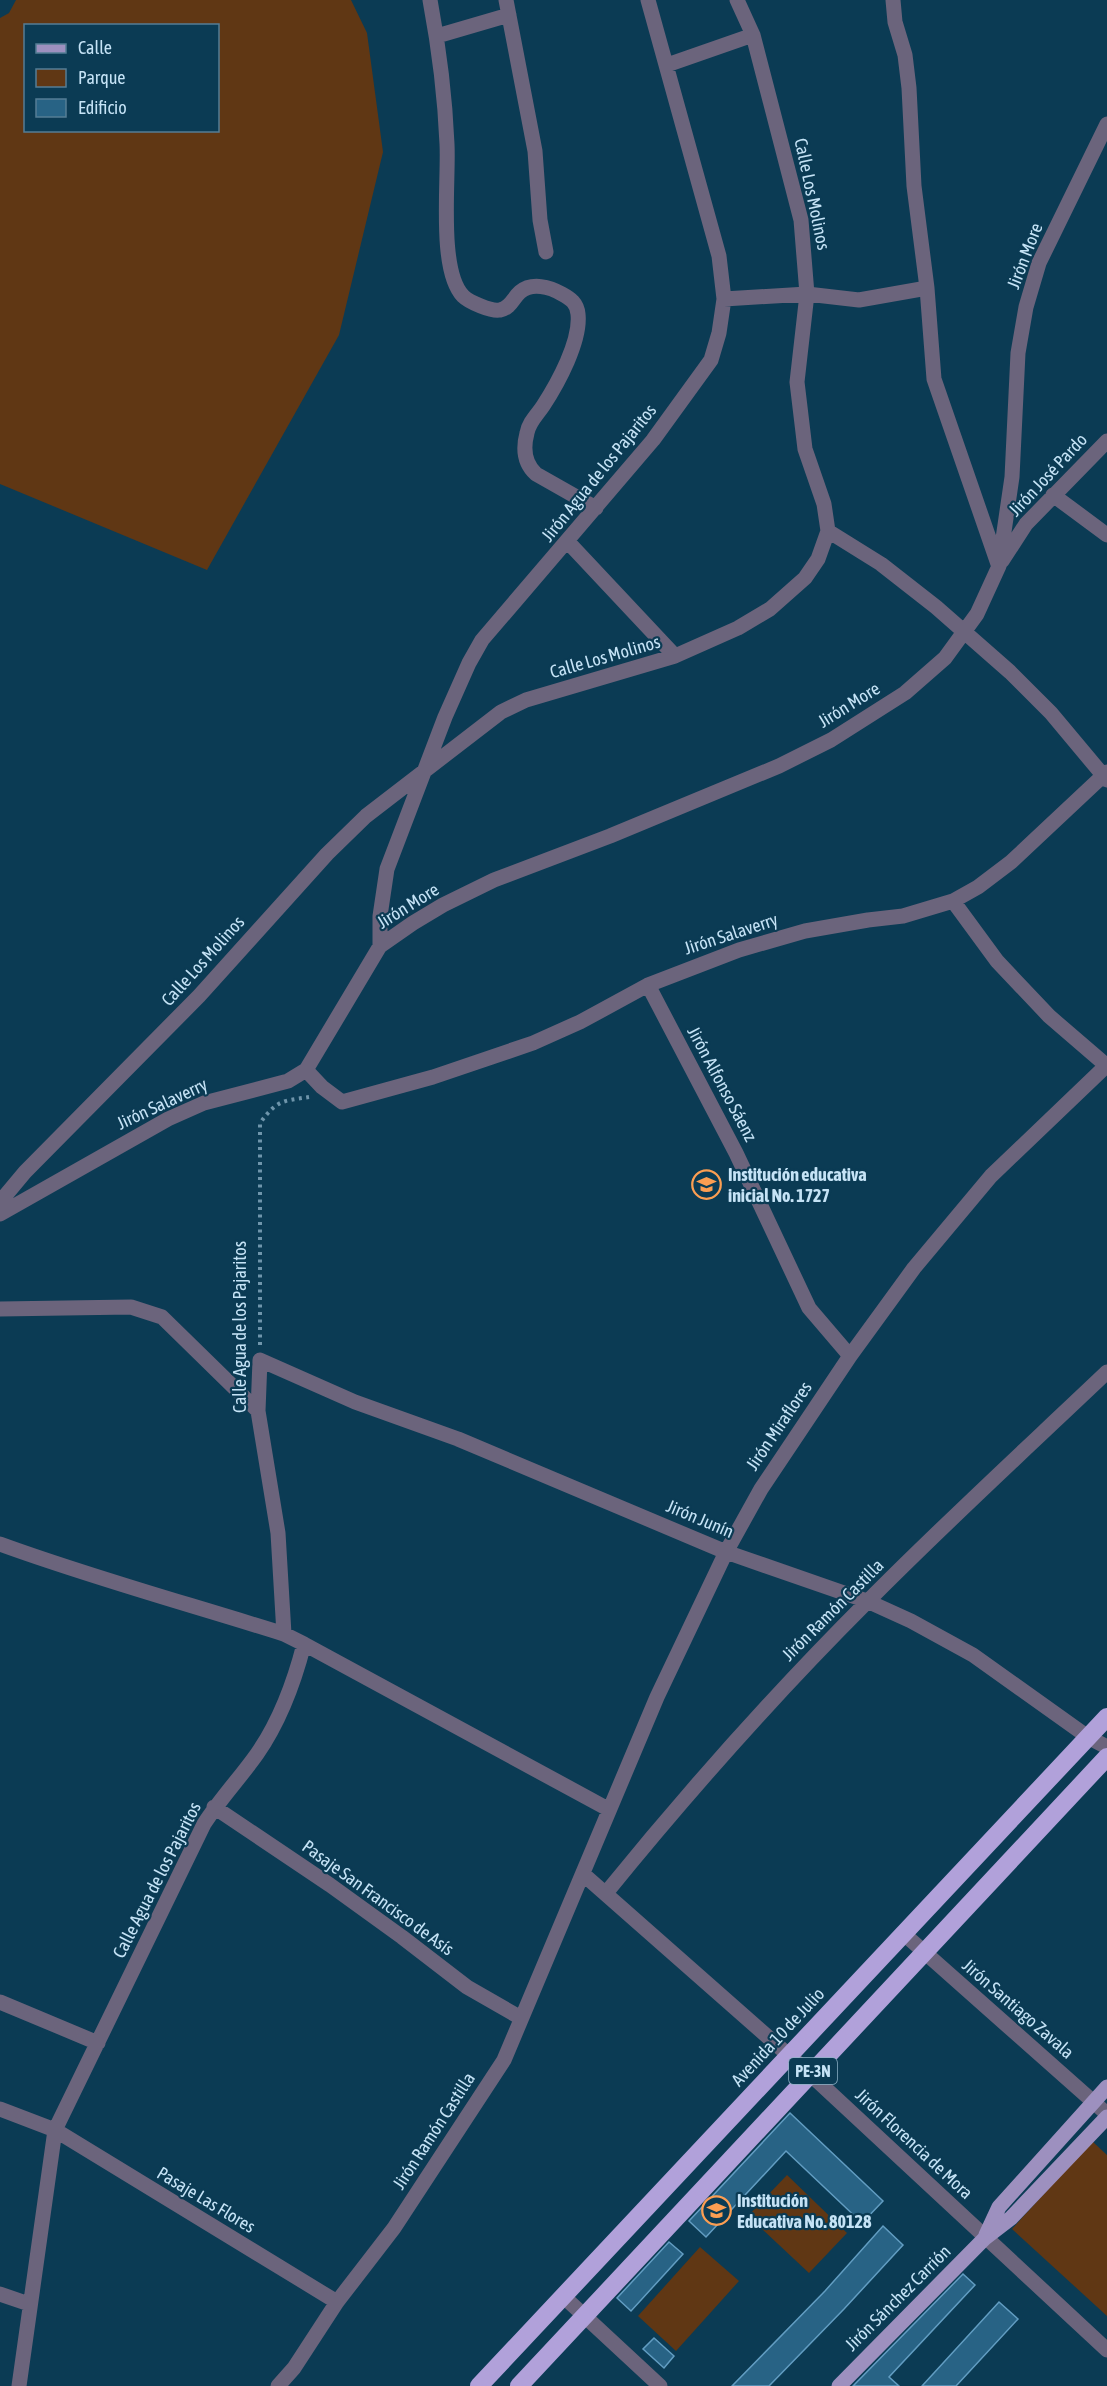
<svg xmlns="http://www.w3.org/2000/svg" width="1107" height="2386" viewBox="0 0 1107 2386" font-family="'Asap Condensed',sans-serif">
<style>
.green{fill:#603714;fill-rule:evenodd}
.building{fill:#286385;stroke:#629dc2;stroke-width:1.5}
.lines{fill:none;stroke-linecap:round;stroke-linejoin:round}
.path{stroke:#6f95ab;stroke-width:4;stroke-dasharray:3 4.5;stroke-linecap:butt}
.minor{stroke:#6b647c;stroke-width:15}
.major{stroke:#9d90bf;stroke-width:15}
.highway{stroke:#b1a1da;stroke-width:18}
.labels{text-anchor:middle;stroke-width:4.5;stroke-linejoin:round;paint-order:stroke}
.shield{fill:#0b3b54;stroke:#8db1c5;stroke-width:1.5}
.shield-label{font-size:16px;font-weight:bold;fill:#c5e3f6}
.street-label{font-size:18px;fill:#c5e3f6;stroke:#0b3b54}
.poi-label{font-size:18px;font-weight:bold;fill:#c5e3f6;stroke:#0b3b54;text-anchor:start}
</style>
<rect width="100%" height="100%" fill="#0b3b54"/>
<!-- green -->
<path class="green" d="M16 0H351L367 33 383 152 339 335 207 570 0 484V18L9 13ZM26 26H218V130H26Z
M1092 2141 1107 2155V2316L1012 2229Z
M787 2175 847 2233 809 2273 748 2216Z
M700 2247 739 2281 676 2351 638 2316Z"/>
<!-- building -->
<path class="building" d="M790 2113 883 2201 862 2223 786 2151 706 2237 689 2221Z
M883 2226 903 2245 844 2309 769 2386H732L825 2291Z
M669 2242 683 2254 631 2311 617 2298Z
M963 2274 975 2285 889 2377 899 2386H853Z
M999 2302 1018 2319 956 2386H922Z
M654 2338 674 2356 664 2368 643 2349Z"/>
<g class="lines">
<!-- path -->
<path class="path" d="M260 1345V1123C277 1100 282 1101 309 1097"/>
<!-- minor -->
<path class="minor" d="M430 0C439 48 445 96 447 144 449 180 438 270 463 296 469 302 492 312 500 310 511 308 513 298 520 292 532 282 550 287 562 294 571 299 577 303 578 314 581 341 558 383 543 406 537 415 529 422 527 433 523 448 524 463 536 474L596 508
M506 0 535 151 540 220 546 252
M893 0 895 22 905 55 909 88 914 186 927 288 934 379 998 564
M437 36 509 15
M667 65 753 35
M724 299 807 294 859 300 927 288
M1053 495 1107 535
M828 531 881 564 936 607 1010 672 1051 713 1107 780
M568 542 675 656
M1002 561 1026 524 1107 441
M953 901 997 961 1049 1016 1107 1066
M380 946V916L387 869 445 717 469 663 482 640 653 440 711 360 719 333 724 299 719 256 648 0
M648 985 736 1153 809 1308 850 1356
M306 1070 322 1087 342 1102 433 1077 533 1043 580 1022 648 985 739 950 805 931 868 920 903 916 953 901 978 887 1011 862 1107 772
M0 1202 25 1172 199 996 327 854 366 816 501 712 526 700 675 656 738 628 770 609 805 578 818 559 828 531 824 504 805 449 797 382 807 294 801 220 753 35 737 0
M0 1214 168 1119 204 1103 288 1081 306 1070 380 946 413 923 443 905 494 880 610 836 779 766 831 740 905 693 945 658 977 614 999 566 1012 477 1018 353 1026 307 1039 263 1107 124
M0 1309 131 1307 162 1317 258 1411
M0 1544C93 1578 189 1604 284 1634
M304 1644 608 1809
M214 1807 330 1885 402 1937 467 1987 521 2018
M583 1874 810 2074 1107 2350
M606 1893C688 1792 775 1694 867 1602 945 1523 1027 1448 1107 1372
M904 1934 1107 2114
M0 2002 98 2043
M0 2109 55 2130 337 2302
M0 2294 29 2304
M563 2296 660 2386
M19 2386 55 2130 204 1824C220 1799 240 1778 257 1754 280 1721 294 1683 304 1644L284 1634 278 1533 258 1411 260 1360 355 1402 458 1439 726 1552 867 1601 911 1621 973 1655 1088 1737 1107 1747
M278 2386 294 2368 337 2302 394 2228 504 2060 657 1697 726 1552 761 1489 850 1356 914 1268 991 1176 1107 1065"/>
<!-- major -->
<path class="major" d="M986 2235 999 2207 1107 2087
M839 2386 985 2238 1011 2218 1107 2117"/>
<!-- highway -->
<path class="highway" d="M479 2386 1107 1717
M519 2386 1107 1757"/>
</g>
<!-- icons -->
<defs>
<symbol id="school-ring" viewBox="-11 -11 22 22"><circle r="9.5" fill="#0b3b54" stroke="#fc9e52" stroke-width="1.5"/><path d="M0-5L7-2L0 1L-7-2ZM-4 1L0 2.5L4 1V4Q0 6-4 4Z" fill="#fc9e52"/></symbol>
</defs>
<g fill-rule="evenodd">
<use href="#school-ring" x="690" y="1168" width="33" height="33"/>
<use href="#school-ring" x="700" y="2194" width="33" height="33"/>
</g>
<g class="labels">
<!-- shield labels -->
<rect class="shield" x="789" y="2058" width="48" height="26" rx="4.5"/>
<g class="shield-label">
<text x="813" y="2077">PE-3N</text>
</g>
<!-- street labels -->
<g class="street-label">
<text transform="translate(812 194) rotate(78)" y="6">Calle Los Molinos</text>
<text transform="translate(1025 256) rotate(-69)" y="6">Jirón More</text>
<text transform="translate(599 473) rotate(-51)" y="6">Jirón Agua de los Pajaritos</text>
<text transform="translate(1048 475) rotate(-47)" y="6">Jirón José Pardo</text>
<text transform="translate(605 657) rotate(-16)" y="6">Calle Los Molinos</text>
<text transform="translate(849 705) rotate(-32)" y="6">Jirón More</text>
<text transform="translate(408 906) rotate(-32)" y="6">Jirón More</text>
<text transform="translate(731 934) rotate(-18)" y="6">Jirón Salaverry</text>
<text transform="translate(203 961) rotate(-48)" y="6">Calle Los Molinos</text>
<text transform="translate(722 1084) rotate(62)" y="6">Jirón Alfonso Sáenz</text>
<text transform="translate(162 1104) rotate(-25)" y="6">Jirón Salaverry</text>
<text transform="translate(240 1327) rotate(-90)" y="6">Calle Agua de los Pajaritos</text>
<text transform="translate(779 1426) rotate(-56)" y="6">Jirón Miraflores</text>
<text transform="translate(700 1519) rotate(23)" y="6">Jirón Junín</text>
<text transform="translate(833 1610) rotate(-45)" y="6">Jirón Ramón Castilla</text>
<text transform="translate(157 1880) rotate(-63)" y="6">Calle Agua de los Pajaritos</text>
<text transform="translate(378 1898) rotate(36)" y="6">Pasaje San Francisco de Asís</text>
<text transform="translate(1018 2009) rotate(41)" y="6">Jirón Santiago Zavala</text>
<text transform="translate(778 2037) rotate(-47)" y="6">Avenida 10 de Julio</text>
<text transform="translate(434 2131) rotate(-57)" y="6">Jirón Ramón Castilla</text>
<text transform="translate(914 2144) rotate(43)" y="6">Jirón Florencia de Mora</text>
<text transform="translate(206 2200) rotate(31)" y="6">Pasaje Las Flores</text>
<text transform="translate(898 2298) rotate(-45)" y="6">Jirón Sánchez Carrión</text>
</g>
<!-- poi labels -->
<g class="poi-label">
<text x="728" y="1181">Institución educativa<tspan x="728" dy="21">inicial No. 1727</tspan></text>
<text x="737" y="2207">Institución<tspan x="737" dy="21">Educativa No. 80128</tspan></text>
</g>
</g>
<!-- legend -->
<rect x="24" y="24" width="195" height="108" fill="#0b3b54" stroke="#557e95" stroke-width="1.5"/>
<rect x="36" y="44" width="30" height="9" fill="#9d90bf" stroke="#557e95" stroke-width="1.5"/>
<text x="78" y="54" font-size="18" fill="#c5e3f6">Calle</text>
<rect x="36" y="69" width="30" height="18" fill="#603714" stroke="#557e95" stroke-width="1.5"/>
<text x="78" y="84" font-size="18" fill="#c5e3f6">Parque</text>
<rect x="36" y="99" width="30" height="18" fill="#286385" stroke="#557e95" stroke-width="1.5"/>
<text x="78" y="114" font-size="18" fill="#c5e3f6">Edificio</text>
</svg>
